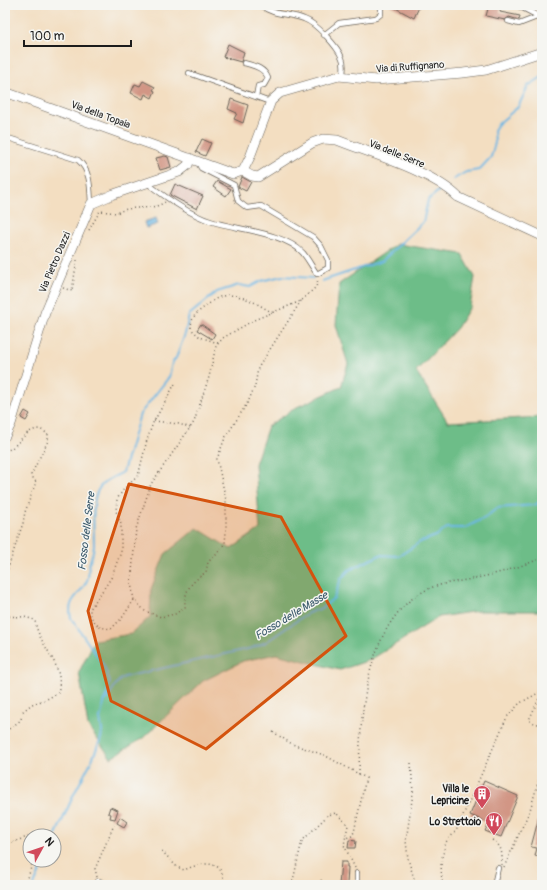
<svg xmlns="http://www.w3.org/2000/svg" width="547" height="890" viewBox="0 0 547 890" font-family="Pangolin,sans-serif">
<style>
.forest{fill:#6dbd88;stroke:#446c52}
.water{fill:#6ab6e3;stroke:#436980}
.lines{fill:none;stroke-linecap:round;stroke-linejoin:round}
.stream{stroke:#6ab6e3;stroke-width:2}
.building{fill:#d29685}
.service-casing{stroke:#676056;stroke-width:6}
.minor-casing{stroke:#676056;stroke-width:10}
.path{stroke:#676056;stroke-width:1.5;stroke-dasharray:1 3;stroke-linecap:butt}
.service{stroke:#fff;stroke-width:4.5}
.minor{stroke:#fff;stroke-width:9}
.marked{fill:#d4530e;fill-opacity:0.2;stroke:#d4530e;stroke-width:3;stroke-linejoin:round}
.labels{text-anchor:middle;stroke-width:3;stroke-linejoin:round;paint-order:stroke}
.street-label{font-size:10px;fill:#1c1c1c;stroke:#f6f6f2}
.poi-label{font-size:10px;font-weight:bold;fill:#1c1c1c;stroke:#f6f6f2;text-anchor:end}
.water-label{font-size:11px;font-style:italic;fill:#3b5a6c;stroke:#f6f6f2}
</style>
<rect width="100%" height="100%" fill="#f6f6f2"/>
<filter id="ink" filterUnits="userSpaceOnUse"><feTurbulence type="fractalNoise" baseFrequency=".025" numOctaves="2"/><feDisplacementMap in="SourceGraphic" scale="8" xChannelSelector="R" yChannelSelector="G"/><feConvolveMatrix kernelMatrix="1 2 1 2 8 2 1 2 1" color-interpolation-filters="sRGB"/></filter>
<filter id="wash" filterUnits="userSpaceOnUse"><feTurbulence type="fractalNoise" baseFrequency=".012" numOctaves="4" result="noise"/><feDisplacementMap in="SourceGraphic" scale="16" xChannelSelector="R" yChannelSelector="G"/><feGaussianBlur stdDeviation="0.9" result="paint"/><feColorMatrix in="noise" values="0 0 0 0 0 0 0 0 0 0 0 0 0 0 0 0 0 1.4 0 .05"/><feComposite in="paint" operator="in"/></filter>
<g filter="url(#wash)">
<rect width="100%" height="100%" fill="#f3dec1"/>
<!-- forest -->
<path class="forest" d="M397 244 462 254 475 277 470 307 457 328 416 371 448 422 542 417V611H478L439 617 370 660 340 670 276 654 243 661 203 681 143 738 111 758 88 726 79 672 95 640 131 634 150 617 151 589 165 554 197 528 231 549 260 529 255 464 268 426 297 407 341 387 348 364 336 325 339 284Z"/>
<!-- water -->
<path class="water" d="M156 218 158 224 146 228 144 222Z"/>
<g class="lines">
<!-- stream -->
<path class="stream" d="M454 179 466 172 479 170 491 157 495 143 494 130 498 124 518 107 528 86 542 77
M322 281 382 261 423 222 428 200 442 188
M104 702C113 693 113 683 124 677L252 648 266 642 308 613 322 608 334 598 341 579 349 570 380 555 399 556 420 542 436 536 447 528H465L486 517 497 508 535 505 542 500
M54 839 74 794 92 760 101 738 102 731 100 718 110 682 104 666 71 618C66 597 82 596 88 578 89 574 88 570 89 566 90 558 94 552 94 545 94 530 91 503 98 490 103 480 115 477 123 472L140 414 169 377 172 363 176 358 185 334 189 315 217 292 239 285 250 287 261 281 282 276 313 278
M34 885 45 860"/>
</g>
<g id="blocks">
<!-- building -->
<path class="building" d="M390 5H420L414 18Z
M489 5 501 6 500 12 520 16 519 20 509 17 505 20 486 16Z
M228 44 244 52 241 62 223 57Z
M143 81 155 87 153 90 155 91 152 98 145 94 143 99 131 93 135 84 140 86Z
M231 99 248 105 243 123 234 119 237 113 228 109Z
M202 139 211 143 205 156 196 152Z
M165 156 168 157 171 167 160 170 156 158Z
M242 177 251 182 246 191 238 187Z
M217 181 231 189 226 196 213 187Z
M175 184 203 196 197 209 170 195Z
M201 324 215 334 212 339 197 330Z
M25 411 30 414 26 421 21 418Z
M484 781 518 796 501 837 485 831 489 823 470 815Z
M110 807 118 810 115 819 110 818 111 814 108 813Z
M540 813H542V858L535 856 537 848 531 847Z
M120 817 127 822 124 827 117 823Z
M349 840 356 841 355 848H348Z
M341 862H347V867H348L347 885H339Z"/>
</g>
</g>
<g filter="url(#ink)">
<use href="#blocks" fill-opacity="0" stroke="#676056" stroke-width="1"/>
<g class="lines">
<defs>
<path id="service" d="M261 5C273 16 290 13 304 19 316 23 338 47 342 58 345 64 343 70 343 76
M517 5 542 18
M508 21 519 24 537 17
M324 35 339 23 376 18 381 14V5
M244 63C255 66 264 68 268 78L264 85 258 86 256 97
M189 73 270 102
M5 137 78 160C91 171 90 188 91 204
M147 183C165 197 189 214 210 221 237 230 284 232 303 253 308 259 312 267 317 274L328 268V260L321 246 313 237 261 206 247 208 238 201 234 185 201 168 198 162
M357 885V873
M494 885 498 868"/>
<path id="minor" d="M5 92 233 174 243 171 250 157 271 101 280 93 339 76 376 80 463 73 486 70 542 52
M243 171 252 176 258 177 312 143 323 139 337 140C372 154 432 171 458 197L542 236
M5 436 11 424 45 313 91 204 114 194 179 172 188 165 190 158
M98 885 99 883"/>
</defs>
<!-- service casing -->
<use href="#service" class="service-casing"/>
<!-- minor casing -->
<use href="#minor" class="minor-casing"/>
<!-- path -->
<path class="path" d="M89 230 100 211 117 213C131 204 150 212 165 202
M63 288 72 291 77 260
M301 301 258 368 255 386 248 402 225 438 217 459 226 500V532L225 543 216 555 208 562 206 572C192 582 184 589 185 607L175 614 161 617 145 611 134 600 131 583 136 529 151 484 194 422 209 377 216 346 223 338 254 320 301 301 316 287 318 280
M218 343 200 337 191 329C191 319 194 315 202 309 208 305 216 297 223 296 240 292 259 305 273 313
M154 421 179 424 191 428
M5 451C20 447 23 429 40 429L48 434V441L31 475 36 482 25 512 23 523 5 577
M134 600 122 618 111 629 99 627 90 616V609L111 578 121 552V524L116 511 117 499 124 489 138 476 147 440 153 423 176 382
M5 616 24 617 35 620C38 647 66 663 58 693L45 700 32 704 22 712 21 720 5 732
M542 692 529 720 531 722 542 725
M273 732 292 744 324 755 366 778 354 832 352 836 346 838
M411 763 413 793 406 841 408 859 416 885
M359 774C360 713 366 613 433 587 448 582 465 581 481 577 501 573 522 566 542 558
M492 840C503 846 502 854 502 865
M5 845 30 836
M162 851 177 867 184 870C203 862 224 858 224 885
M504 867 530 810 542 769
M97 877 95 869 114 825
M26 885 33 860
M292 885 302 841 328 815 336 813 348 825 344 845 355 868
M314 885 322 880H324
M442 885 441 862 446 842 456 831 507 717 520 703 542 691"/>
<!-- service -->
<use href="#service" class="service"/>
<!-- minor -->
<use href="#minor" class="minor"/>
</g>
</g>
<!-- marked area -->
<path class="marked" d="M129 484 281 517 346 636 206 749 111 701 88 611Z"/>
<!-- icons -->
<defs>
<symbol id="building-pin" viewBox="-11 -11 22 30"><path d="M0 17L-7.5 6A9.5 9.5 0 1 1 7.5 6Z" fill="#d1495b" stroke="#f6f6f2"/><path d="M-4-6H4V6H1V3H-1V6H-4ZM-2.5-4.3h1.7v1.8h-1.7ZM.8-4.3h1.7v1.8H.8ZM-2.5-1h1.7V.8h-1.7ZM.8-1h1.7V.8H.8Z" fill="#fff"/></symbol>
<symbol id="restaurant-pin" viewBox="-11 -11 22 30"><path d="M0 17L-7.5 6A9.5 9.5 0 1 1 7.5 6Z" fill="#d1495b" stroke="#f6f6f2"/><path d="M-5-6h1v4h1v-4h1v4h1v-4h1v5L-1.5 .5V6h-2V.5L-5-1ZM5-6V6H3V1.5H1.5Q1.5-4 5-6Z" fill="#fff"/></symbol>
</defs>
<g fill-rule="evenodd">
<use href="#building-pin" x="472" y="784" width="20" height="27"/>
<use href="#restaurant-pin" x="484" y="811" width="20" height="27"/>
</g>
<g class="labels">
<!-- street labels -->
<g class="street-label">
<text transform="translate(410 66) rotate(-4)" y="4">Via di Ruffignano</text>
<text transform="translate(101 114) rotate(20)" y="4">Via della Topaia</text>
<text transform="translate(397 153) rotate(22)" y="4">Via delle Serre</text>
<text transform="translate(54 262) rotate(-67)" y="4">Via Pietro Dazzi</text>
</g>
<!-- poi labels -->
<g class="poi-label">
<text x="469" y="792">Villa le<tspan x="469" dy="12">Lepricine</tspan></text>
<text x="481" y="825">Lo Strettoio</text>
</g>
<!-- water labels -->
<g class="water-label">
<text transform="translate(86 531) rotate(-83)" y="4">Fosso delle Serre</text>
<text transform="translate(291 615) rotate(-31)" y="4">Fosso delle Masse</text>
</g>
</g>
<!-- margin -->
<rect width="547" height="890" fill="none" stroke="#f6f6f2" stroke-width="20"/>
<!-- north arrow -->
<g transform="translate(42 848) rotate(50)"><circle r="19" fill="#f6f6f2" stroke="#9f9f9c"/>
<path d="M0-3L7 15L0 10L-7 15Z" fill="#d1495b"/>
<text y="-6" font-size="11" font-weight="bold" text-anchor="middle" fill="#1c1c1c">N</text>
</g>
<!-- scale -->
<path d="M24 40v6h107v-6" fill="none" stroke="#1c1c1c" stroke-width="2"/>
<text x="30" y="40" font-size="12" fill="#1c1c1c" stroke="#f6f6f2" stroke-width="3" paint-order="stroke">100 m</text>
</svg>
